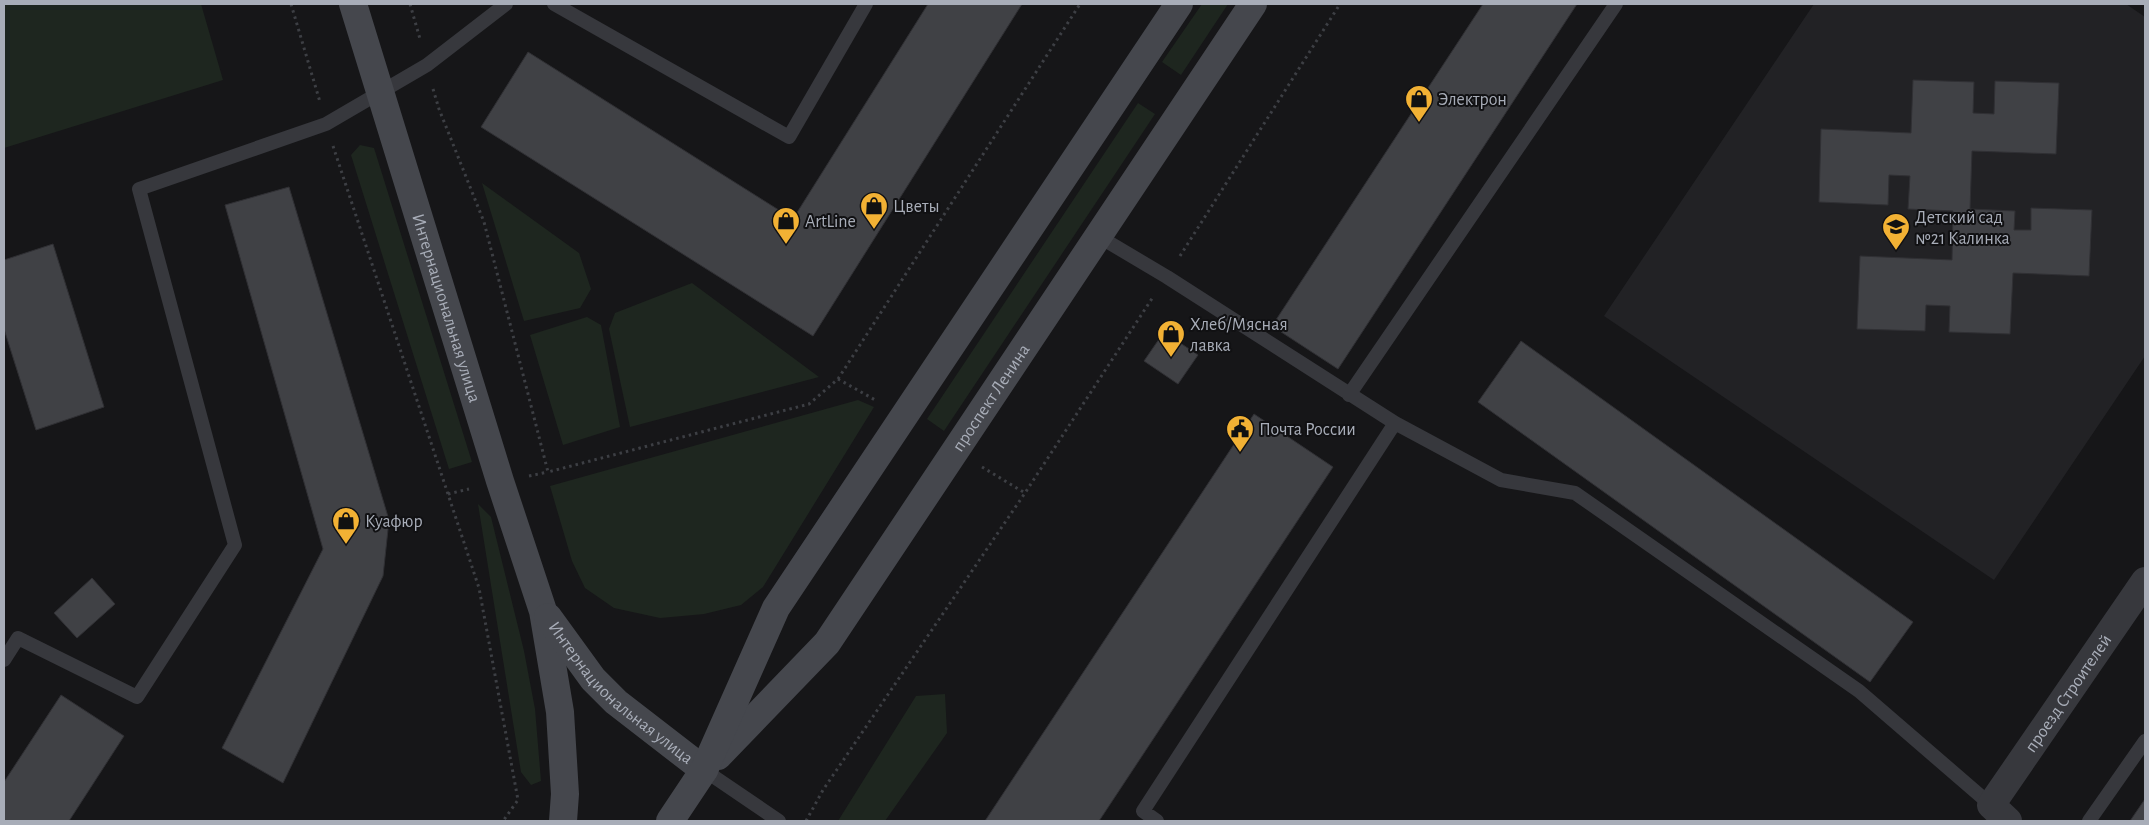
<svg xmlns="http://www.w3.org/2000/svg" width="2149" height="825" viewBox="0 0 2149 825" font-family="'Alegreya Sans',sans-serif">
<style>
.built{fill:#222225}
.green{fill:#1e261f}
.building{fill:#404145;stroke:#303034}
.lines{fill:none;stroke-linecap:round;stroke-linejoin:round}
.path{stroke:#3d3f44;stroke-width:3;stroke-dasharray:2.5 4;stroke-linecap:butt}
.lane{stroke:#37383d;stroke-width:14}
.street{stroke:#37383d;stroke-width:28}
.secondary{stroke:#45474d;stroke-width:28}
.labels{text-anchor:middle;stroke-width:4;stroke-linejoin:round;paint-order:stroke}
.poi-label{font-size:18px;fill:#a8adb8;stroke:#111113;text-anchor:start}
.street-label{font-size:18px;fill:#a8adb8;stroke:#111113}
</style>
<rect width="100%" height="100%" fill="#161618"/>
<!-- built -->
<path class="built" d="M1814 4H2126L2145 17V356L1994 580 1604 316Z"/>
<!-- green -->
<path class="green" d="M4 4H201L223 80 4 148Z
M1202 4H1228L1181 75 1162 62Z
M1138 103 1155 114 944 431 927 419Z
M360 145 374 148 472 462 449 469 351 155Z
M482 183 579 253 591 289 580 308 524 321Z
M692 283 819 377 630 427 609 329 615 313Z
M587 317 601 325 620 427 563 445 530 335Z
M858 400 874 407 763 587 741 605 704 614 660 618 614 608 585 588 572 561 550 486Z
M478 504 491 517 524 651 535 709 541 781 531 785 521 772Z
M945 694 947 733 885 821H838L916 696Z"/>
<!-- building -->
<path class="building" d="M928 4H1022L813 336 481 127 528 52 793 219Z
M1483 4H1577L1338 369 1272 326Z
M1913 80 1974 82 1973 113 1994 114 1995 81 2059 83 2056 154 1972 151 1970 209 2015 211 2014 230H2031V208L2092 210 2089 276 2013 273 2010 334 1949 332 1950 306 1926 305 1925 331 1857 329 1860 256 1952 260 1953 211 1908 209 1910 176 1889 175 1888 205 1819 202 1821 129 1911 133Z
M289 187 389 520 383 576 283 783 222 748 323 549 225 205Z
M53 244 104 407 36 430 4 329V260Z
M1164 332 1198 355 1178 384 1144 361Z
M1521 341 1913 622 1870 682 1478 402Z
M1254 414 1333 467 1099 821H985Z
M92 578 115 604 77 638 54 613Z
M61 695 124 736 69 821H4V782Z
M2145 799V821H2130Z"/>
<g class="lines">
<!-- path -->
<path class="path" d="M291 4 320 102
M410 4 420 39
M433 89 439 109 484 222 548 472 809 404 838 379 877 401
M333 146 479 588 518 800 503 821
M1180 256 1340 4
M838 379 1080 4
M982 467 1025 493
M529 476 548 472
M448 494 469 489
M806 821 823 790 1025 493 1153 297"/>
<!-- lane -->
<path class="lane" d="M554 4 789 137 866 4
M1098 236 1167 277 1395 423 1501 480 1575 493 1859 691 1991 805
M1349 395 1616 4
M4 660 18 638 137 697 235 545 139 189 326 124 427 65 506 4
M704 770 779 821
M1157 821 1143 811 1395 423
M2089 821 2145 741"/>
<!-- street -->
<path class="street" id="s1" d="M2008 821 1991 805 2145 581"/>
<!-- secondary -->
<g class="secondary">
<path id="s2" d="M353 4 500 481 543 611 560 712 565 794 563 821"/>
<path id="s3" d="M548 617 593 679 616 702 704 770"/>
<path id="s4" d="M718 756 827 643 1253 4"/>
<path d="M670 821 704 770 776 608 1179 4"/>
</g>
</g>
<!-- icons -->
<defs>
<symbol id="shop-pin" viewBox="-11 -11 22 30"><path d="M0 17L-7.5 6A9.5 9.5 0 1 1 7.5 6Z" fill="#f2b134" stroke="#111113"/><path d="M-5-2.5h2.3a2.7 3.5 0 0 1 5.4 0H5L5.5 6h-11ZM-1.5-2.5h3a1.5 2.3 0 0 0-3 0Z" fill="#111"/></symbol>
<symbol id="school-pin" viewBox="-11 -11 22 30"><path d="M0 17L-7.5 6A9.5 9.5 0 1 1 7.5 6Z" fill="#f2b134" stroke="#111113"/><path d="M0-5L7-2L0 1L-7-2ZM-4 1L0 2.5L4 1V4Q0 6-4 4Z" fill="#111"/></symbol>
<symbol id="civic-pin" viewBox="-11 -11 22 30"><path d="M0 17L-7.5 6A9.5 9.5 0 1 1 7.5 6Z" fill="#f2b134" stroke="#111113"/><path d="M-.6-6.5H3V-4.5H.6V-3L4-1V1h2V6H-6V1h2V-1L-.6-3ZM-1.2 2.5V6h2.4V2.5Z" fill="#111"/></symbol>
</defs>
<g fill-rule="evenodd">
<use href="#shop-pin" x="1403" y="83" width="32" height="43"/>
<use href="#shop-pin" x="858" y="190" width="32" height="43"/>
<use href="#shop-pin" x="770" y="205" width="32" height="43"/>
<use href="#school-pin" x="1880" y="211" width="32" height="43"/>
<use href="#shop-pin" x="1155" y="318" width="32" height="43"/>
<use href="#civic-pin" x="1224" y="413" width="32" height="43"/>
<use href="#shop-pin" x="330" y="505" width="32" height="43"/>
</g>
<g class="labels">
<!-- poi labels -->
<g class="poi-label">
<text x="1438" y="105">Электрон</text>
<text x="893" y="212">Цветы</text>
<text x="1915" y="223">Детский сад<tspan x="1915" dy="21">№21 Калинка</tspan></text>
<text x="805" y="227">ArtLine</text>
<text x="1190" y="330">Хлеб/Мясная<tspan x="1190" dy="21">лавка</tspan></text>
<text x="1259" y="435">Почта России</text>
<text x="365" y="527">Куафюр</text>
</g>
<!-- street labels -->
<g class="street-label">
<text dy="6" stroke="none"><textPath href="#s2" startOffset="318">Интернациональная улица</textPath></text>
<text dy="6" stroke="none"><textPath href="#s4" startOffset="452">проспект Ленина</textPath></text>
<text dy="6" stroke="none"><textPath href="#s3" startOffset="106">Интернациональная улица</textPath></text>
<text dy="6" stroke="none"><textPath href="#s1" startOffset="159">проезд Строителей</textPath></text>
</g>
</g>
<!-- border -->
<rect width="2149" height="825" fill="none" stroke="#a8adb8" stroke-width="10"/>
</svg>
